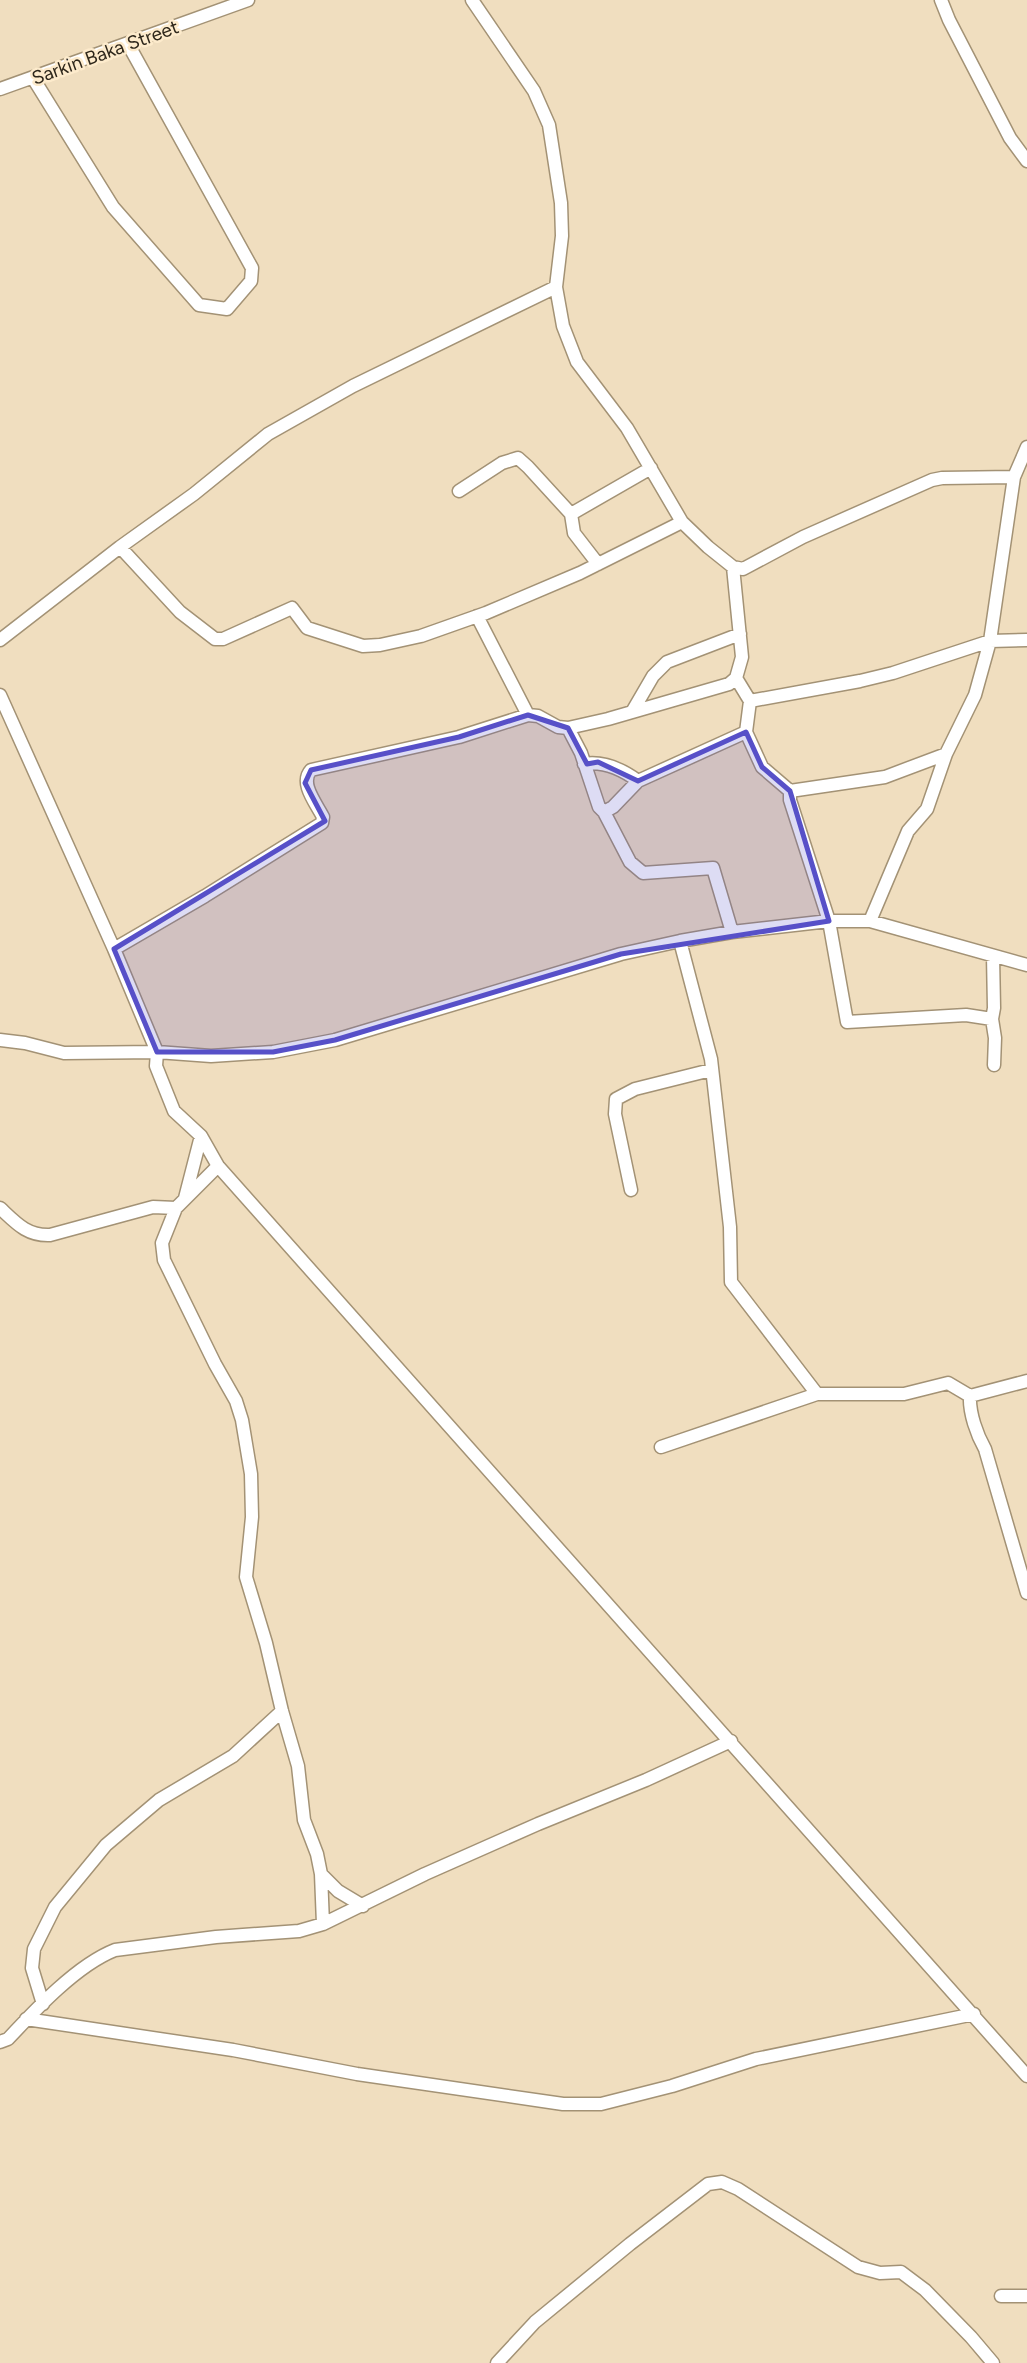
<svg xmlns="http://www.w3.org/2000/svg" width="1027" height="2363" viewBox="0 0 1027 2363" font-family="Figtree,sans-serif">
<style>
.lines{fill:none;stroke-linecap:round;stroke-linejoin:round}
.minor-casing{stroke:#a39275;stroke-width:15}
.minor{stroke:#fff;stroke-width:12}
.marked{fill:#5750c8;fill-opacity:0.2;stroke:#5750c8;stroke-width:5;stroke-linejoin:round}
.labels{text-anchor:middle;stroke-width:5;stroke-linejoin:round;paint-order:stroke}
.street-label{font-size:19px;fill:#2e271b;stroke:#fdebcc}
</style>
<rect width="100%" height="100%" fill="#f0debf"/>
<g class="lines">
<defs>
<path id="minor" d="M472 0 534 91 549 125 561 203 562 236 556 287 563 326 577 362 627 428 682 522 708 547 733 567 743 569 803 537 932 480 942 478 1014 477
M941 0 949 20 1010 138 1027 161
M33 78 113 207 199 305 227 309 251 281 252 268 128 44
M0 89 248 0
M459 491 502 463 518 458 528 467 571 514 574 533 598 564
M571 514 651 468
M120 547 180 612 215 639H223L292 608 307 628 363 646 380 645 421 636 486 613 580 573 682 522
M477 616 528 715
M0 640 120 547 194 494 268 434 353 386 556 287
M736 678 750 701 746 732 762 767 790 791V800L829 921 847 1022 966 1015 992 1019
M0 695 114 949 157 1052 156 1066 174 1111 201 1136 218 1166 1027 2076
M750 701 860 681 893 673 990 641 1027 640
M632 712 653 676 667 662 740 634
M568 728 581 753 599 807 604 812 630 862 643 873 713 868 732 932
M584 764C603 761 623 770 638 781
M790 791 885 777 946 754
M604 812 613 807 638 781 746 732
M870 921 908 831 927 809 946 754 975 695 990 641 1014 477 1027 447
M680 941 711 1059 730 1227 731 1282 817 1394
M114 949 205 896 322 823 323 817C316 803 299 783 311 770L459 737 528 715 538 716 558 727 568 728 608 719 729 684 736 678 742 657 733 567
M993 956 994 1008 992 1019 995 1038 994 1065
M0 1040 25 1043 64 1053 157 1052 211 1056 273 1052 335 1040 621 954 680 941 732 932 829 921H870L1027 965
M218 1166 176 1208 162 1243 164 1260 215 1364 236 1401 242 1420 251 1474 252 1517 246 1577 266 1643 282 1711 298 1766 304 1820 317 1854 321 1874 323 1924
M631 1190 615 1114 616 1099 635 1089 711 1070
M185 1198 201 1136
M0 1208C16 1223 27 1236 50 1235L153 1207 176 1208
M970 1396C969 1413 977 1435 985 1449L1027 1593
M661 1447 817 1394H904L948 1383 970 1396 1027 1381
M321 1874 338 1891 363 1906
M43 2004 32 1968 34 1949 55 1907 106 1845 159 1800 233 1756 282 1711
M26 2019 233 2050 357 2074 563 2104H601L672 2086 756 2059 974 2014
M0 2042 8 2039C36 2009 77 1965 115 1950L216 1937 299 1931 323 1924 425 1874 538 1824 646 1780 731 1741
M1001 2296H1027
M497 2363 535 2322 630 2244 708 2184 722 2182 738 2189 858 2267 880 2273 901 2272 925 2290 971 2337 993 2363"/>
</defs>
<!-- minor casing -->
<use href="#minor" class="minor-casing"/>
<!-- minor -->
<use href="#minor" class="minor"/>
</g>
<!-- marked area -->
<path class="marked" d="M528 715 568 728 587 764 598 762 638 781 746 732 762 767 790 791 829 921 621 954 335 1040 273 1052H157L114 949 325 821 305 783 311 770 459 737Z"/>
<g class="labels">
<!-- street labels -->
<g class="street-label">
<text transform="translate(105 52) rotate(-20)" y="7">Sarkin Baka Street</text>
</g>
</g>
</svg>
